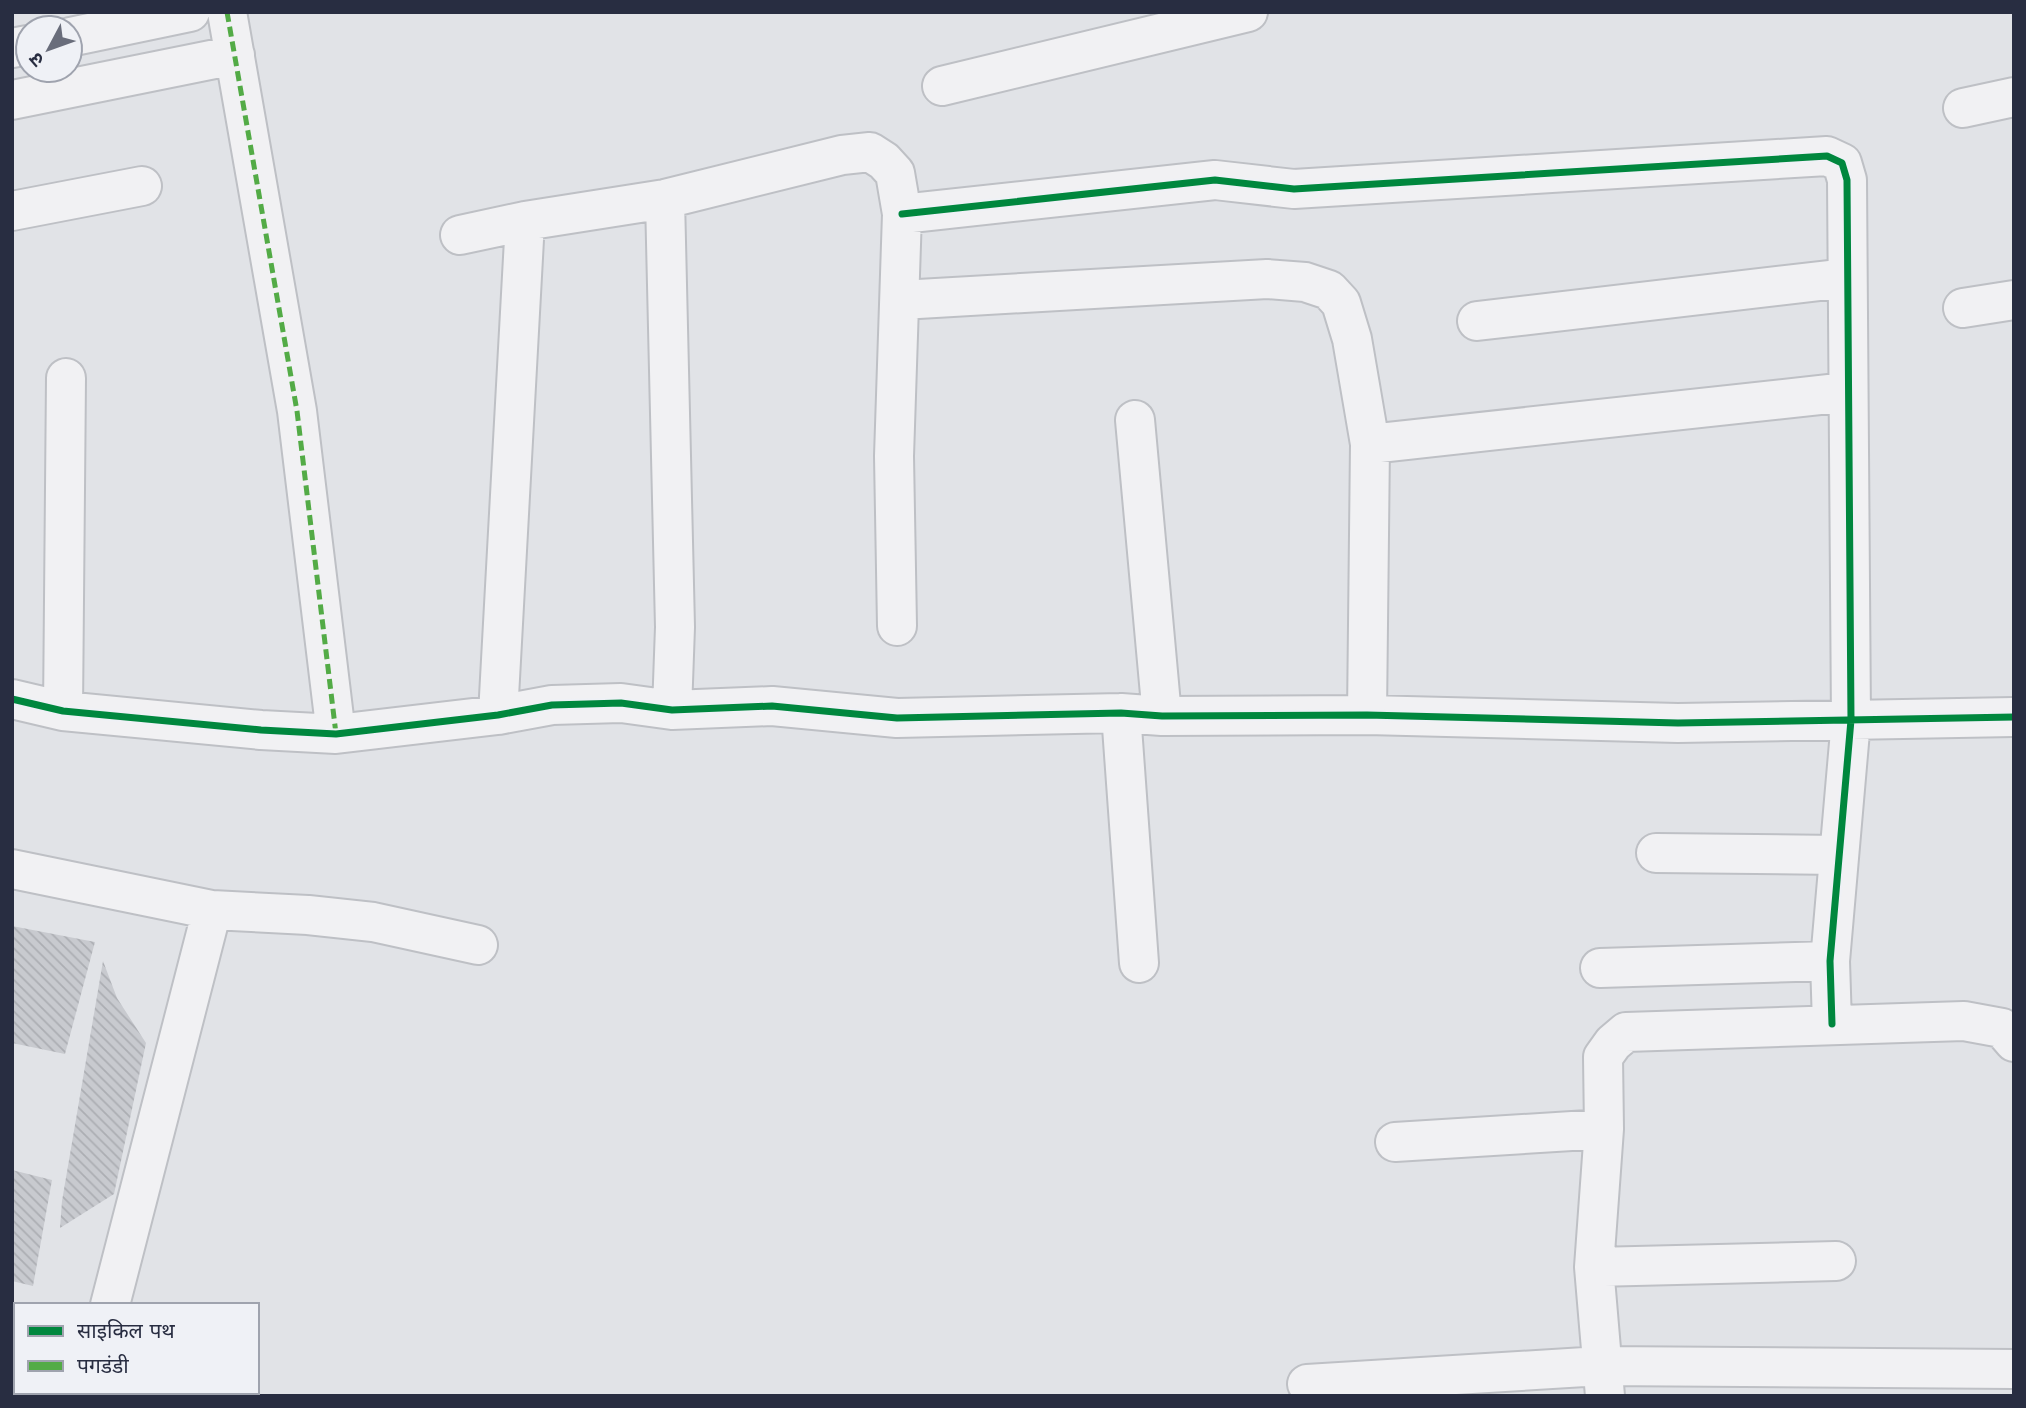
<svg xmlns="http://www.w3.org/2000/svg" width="2026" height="1408" viewBox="0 0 2026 1408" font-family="'DejaVu Sans','Noto Sans Devanagari',sans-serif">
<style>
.building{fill:url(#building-back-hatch)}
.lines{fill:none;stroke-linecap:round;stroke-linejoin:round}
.minor-casing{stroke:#bec0c5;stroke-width:42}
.minor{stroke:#f1f1f3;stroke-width:38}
.quiet{stroke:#53ab46;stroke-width:5;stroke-dasharray:10 5;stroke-linecap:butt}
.cycleway-casing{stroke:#eff1f6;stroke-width:11}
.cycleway{stroke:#00873e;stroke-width:7}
</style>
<defs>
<pattern id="building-back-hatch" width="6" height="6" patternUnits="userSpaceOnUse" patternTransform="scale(1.75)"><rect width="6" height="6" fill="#c8cacf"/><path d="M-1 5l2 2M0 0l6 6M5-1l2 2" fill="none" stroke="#acaeb3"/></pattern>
</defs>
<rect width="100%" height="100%" fill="#e1e3e7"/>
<!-- building -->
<path class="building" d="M12 926 95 942 65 1054 12 1043Z
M103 961 117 998 146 1043 114 1194 60 1228 62 1201Z
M12 1170 52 1180 33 1286 12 1281Z"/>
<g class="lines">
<defs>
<path id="minor" d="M227 12 297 411 336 734
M70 37 190 12
M12 48 28 45
M942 86 1248 12
M12 100 235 55
M1963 108 2014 97
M665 199 675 627 672 710
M12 211 142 186
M902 214 1215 180 1294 189 1827 156 1842 163 1847 180 1851 720 1830 961 1832 1024
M460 235 525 221 665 199 842 155 870 152 884 161 895 173 902 214 894 456 897 626
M901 300 1267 279 1305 282 1329 290 1341 303 1352 339 1370 444 1367 715
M1963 308 2014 300
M1477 321 1846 278
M1135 420 1162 716
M1370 444 1847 392
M12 699 63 711 261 730 336 734 498 715 552 705 621 703 672 710 772 706 897 718 1121 713 1162 716 1367 715 1678 723 2014 717
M63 711 66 378
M1121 713 1139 963
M498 715 525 221
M1656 853 1839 855
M12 869 212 910 308 915 373 922 478 945
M1600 968 1830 961
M1395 1142 1604 1129
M1594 1267 1836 1261
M110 1305 212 910
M1307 1384 1601 1366 2014 1369
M86 1396 87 1392
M1605 1396 1594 1267 1604 1129 1603 1057 1613 1043 1626 1032 1964 1021 2002 1028 2014 1042"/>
</defs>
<!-- minor casing -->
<use href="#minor" class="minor-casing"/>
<!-- minor -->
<use href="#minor" class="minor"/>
<!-- quiet -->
<path class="quiet" d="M227 12 297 411 336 734"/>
<defs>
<path id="cycleway" d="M902 214 1215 180 1294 189 1827 156 1842 163 1847 180 1851 720 1830 961 1832 1024
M12 699 63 711 261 730 336 734 498 715 552 705 621 703 672 710 772 706 897 718 1121 713 1162 716 1367 715 1678 723 2014 717"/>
</defs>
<!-- cycleway casing -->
<use href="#cycleway" class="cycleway-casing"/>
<!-- cycleway -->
<use href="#cycleway" class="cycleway"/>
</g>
<!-- border -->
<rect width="2026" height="1408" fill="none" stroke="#282d41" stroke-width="28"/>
<!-- legend -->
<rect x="14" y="1303" width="245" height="91" fill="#eff1f6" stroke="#9fa3ae" stroke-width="2"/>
<rect x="28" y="1326" width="35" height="10" fill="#00873e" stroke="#9fa3ae" stroke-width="2"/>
<text x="77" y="1338" font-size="21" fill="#282d41">साइकिल पथ</text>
<rect x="28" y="1361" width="35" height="10" fill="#53ab46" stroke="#9fa3ae" stroke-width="2"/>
<text x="77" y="1373" font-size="21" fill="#282d41">पगडंडी</text>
<!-- north arrow -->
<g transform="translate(49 49) rotate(229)"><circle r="33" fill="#eff1f6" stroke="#9fa3ae" stroke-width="2"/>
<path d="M0-5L12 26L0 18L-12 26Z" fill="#696d7b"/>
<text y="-10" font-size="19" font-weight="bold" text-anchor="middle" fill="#282d41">उ</text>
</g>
</svg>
